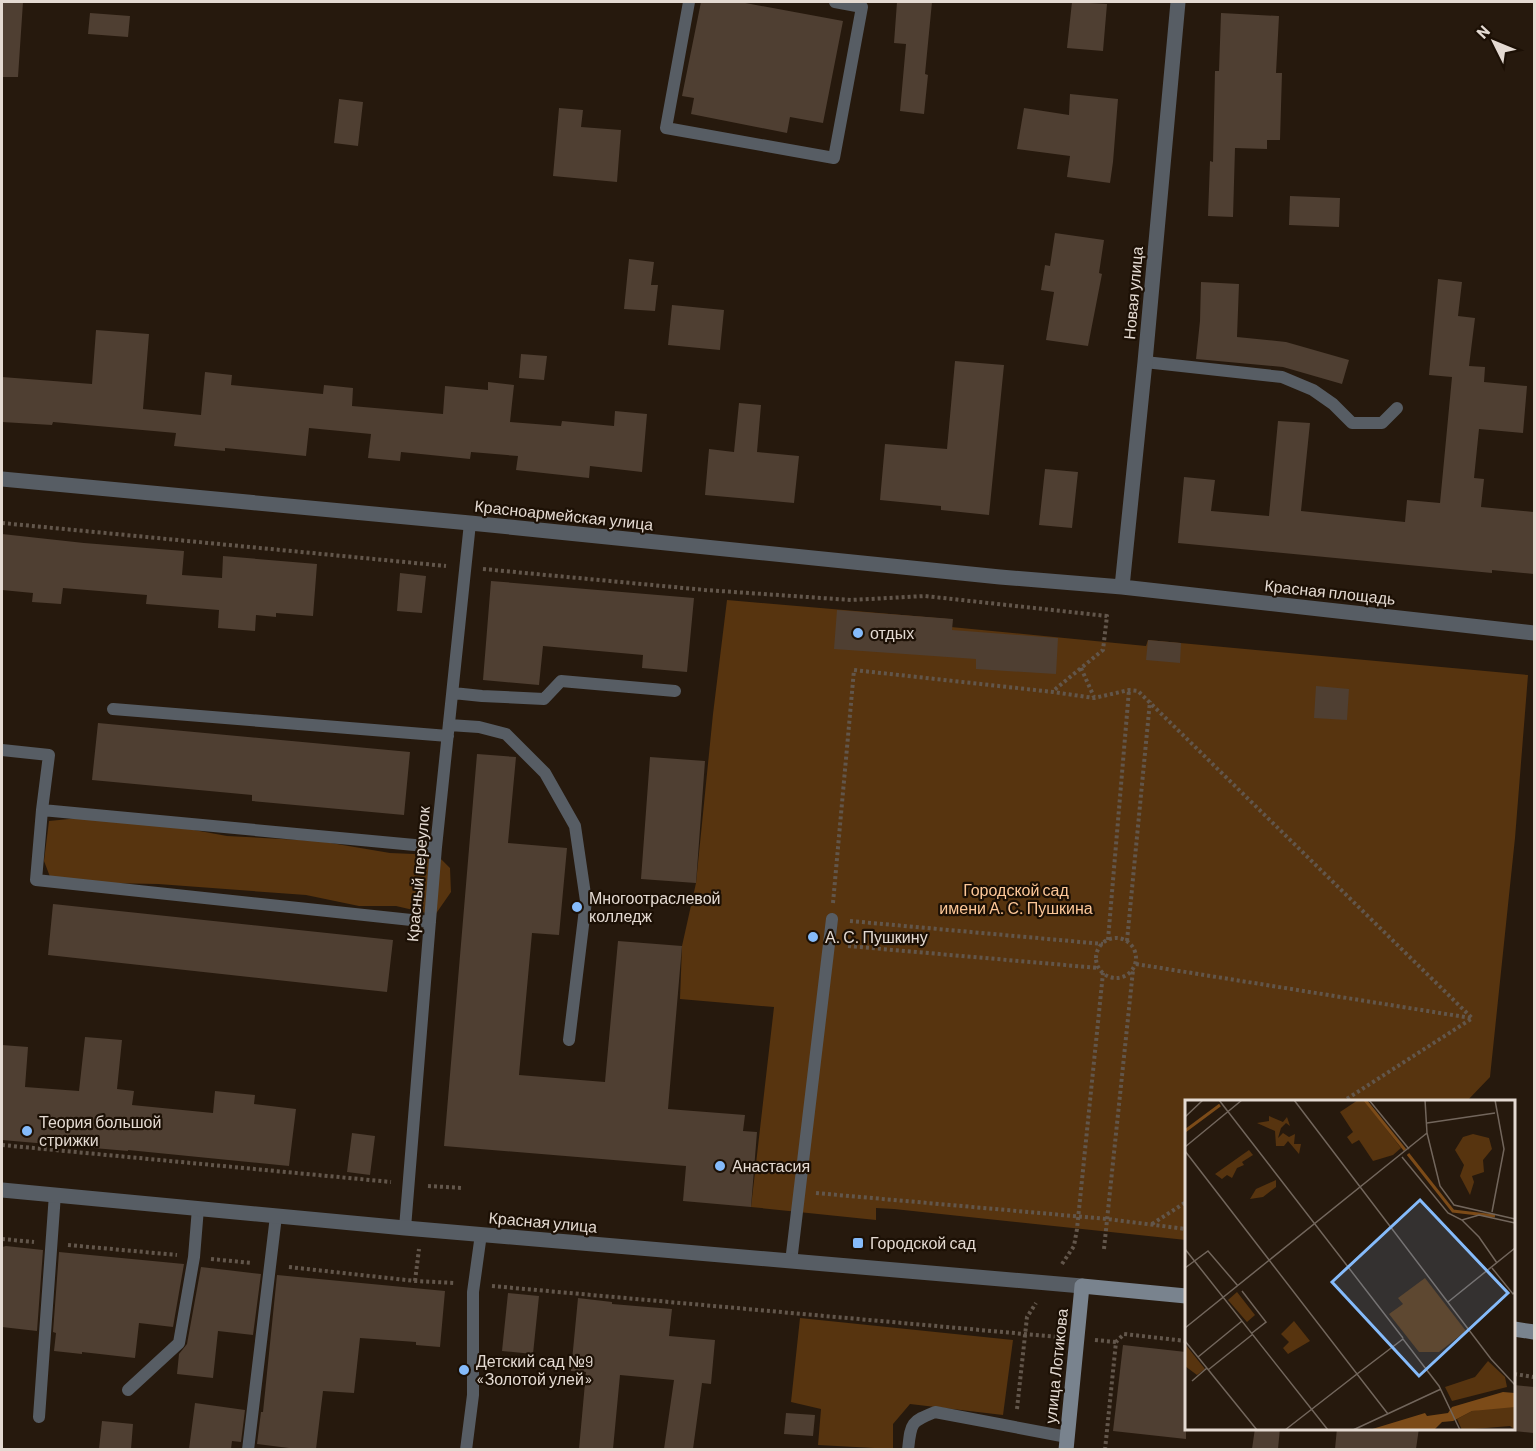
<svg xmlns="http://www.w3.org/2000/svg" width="1536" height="1451" viewBox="0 0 1536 1451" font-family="Barlow,sans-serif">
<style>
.green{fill:#57340f}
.building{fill:#4f3f32}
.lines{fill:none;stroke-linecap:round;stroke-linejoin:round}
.path{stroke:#62564b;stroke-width:4;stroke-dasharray:3 3;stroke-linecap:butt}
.lane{stroke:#575d64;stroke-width:12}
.street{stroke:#575d64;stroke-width:15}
.secondary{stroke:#79838e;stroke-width:15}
.poi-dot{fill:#85bbfb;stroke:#1c1005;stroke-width:2}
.labels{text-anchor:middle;stroke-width:4.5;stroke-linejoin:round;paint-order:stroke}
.street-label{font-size:16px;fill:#e4dad2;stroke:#1c1005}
.poi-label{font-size:16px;fill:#e4dad2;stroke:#1c1005;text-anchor:start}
.park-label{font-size:16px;fill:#fdc798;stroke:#1c1005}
.inset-river{fill:none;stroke:#7c4b18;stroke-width:3}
.inset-road{fill:none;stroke:#72665c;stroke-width:1.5}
.view{fill:#85bbfb;fill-opacity:0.15;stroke:#85bbfb;stroke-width:3}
.inset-edge{fill:none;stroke:#e4dad2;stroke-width:3}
</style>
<rect width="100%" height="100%" fill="#26190d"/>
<!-- green -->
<path class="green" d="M727 600 949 619 951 627 1146 646 1148 640 1528 675 1515 838 1490 1077 1467 1101 1186 1102V1240L894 1209 876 1208V1220L751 1207 774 1007 680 999 682 946 696 883 713 714Z
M79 818 139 820 227 836 319 841 390 853 437 855 450 868 451 892 435 915 396 906H359L306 895 158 884 52 882 44 861 49 821Z
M800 1318 1013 1340 1003 1415 910 1404 893 1424V1449L818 1445 821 1409 791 1402Z"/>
<!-- building -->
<path class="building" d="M2 2H23L18 77H2Z
M701 2H740L843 21 823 123 790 117 787 133 691 114 694 98 682 96Z
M897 2H932L925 74 928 75 924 114 900 111 906 44 894 43Z
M1072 2 1107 4 1103 51 1067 48Z
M90 13 130 16 128 37 88 34Z
M1221 13 1279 16 1276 73H1282L1280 140H1267V149L1235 148 1233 217 1208 216 1210 161 1213 162 1215 71H1219Z
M1070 94 1118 99 1113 162 1110 183 1067 177 1070 156 1017 149 1024 108 1069 115Z
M339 99 363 102 358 146 334 143Z
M559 108 583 110 581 127 621 130 617 182 553 176Z
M1290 196 1340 198 1339 227 1289 225Z
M1055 233 1104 240 1099 273 1102 274 1088 346 1046 340 1054 292 1041 290 1045 265 1050 266Z
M629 259 654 262 651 285H658L655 311 624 309Z
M1438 279 1462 282 1458 316 1475 318 1469 366 1485 367 1484 382 1527 386 1523 433 1479 429 1474 478 1484 479 1481 507 1534 512V574L1492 570V573L1178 543 1184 477 1215 480 1211 511 1269 516 1278 421 1310 423 1301 511 1405 522 1407 500 1440 503 1452 377 1429 375Z
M1201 282 1239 284 1237 337 1286 342 1349 360 1342 384 1283 367 1196 359 1200 321Z
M672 305 724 310 720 350 668 345Z
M96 330 149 334 143 409 201 415 205 372 232 375 231 385 323 394 324 385 353 388 352 406 443 414 445 386 488 390V382L514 385 510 422 561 426 562 421 614 426 615 411 647 414 642 472 590 466 589 478 516 470 518 456 471 452 470 459 401 452 400 461 368 458 371 434 309 428 306 456 225 448V451L174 446 176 433 53 422 52 425 2 422V377L92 384Z
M521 354 547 356 544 380 519 378Z
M955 361 1004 365 989 515 941 510V506L880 500 885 444 947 449Z
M739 403 761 405 757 452 799 456 794 503 705 495 709 449 734 452Z
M1045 469 1078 472 1072 528 1039 525Z
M2 534 84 543 184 551 182 575 222 578 223 556 317 564 313 616 276 613V617L256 615 255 631 218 628 219 610 146 604 147 595 63 588 61 604 32 602 33 593 2 590Z
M400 573 426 576 422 613 397 611Z
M491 581 694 598 687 672 642 668 643 655 543 646 539 685 483 680Z
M837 610 953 619 952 630 1058 638 1056 674 976 669V659L834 649Z
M1148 640 1181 643 1180 663 1146 660Z
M1316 686 1349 689 1347 720 1314 718Z
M98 723 410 752 404 815 252 801V795L92 780Z
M477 754 516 757 508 843 567 848 559 935 532 933 519 1075 605 1082 618 941 682 946 668 1109 745 1115 743 1131 757 1132 751 1207 683 1201 686 1166 444 1146Z
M650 757 705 761 696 883 641 879Z
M53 904 393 940 387 992 48 955Z
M85 1037 122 1040 117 1089 134 1091 132 1105 213 1113 215 1091 255 1095 254 1104 296 1109 289 1166 128 1150V1151L2 1140V1045L28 1047 25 1087 79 1091Z
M352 1133 375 1136 370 1175 347 1172Z
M6 1246 43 1250 37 1331 2 1327V1247Z
M59 1252 184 1264 173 1327 139 1323 135 1358 82 1352V1354L54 1351 56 1333 53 1332Z
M201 1267 261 1274 253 1335 218 1331 213 1378 177 1374 179 1354 187 1344Z
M277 1275 445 1291 440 1347 416 1345V1342L360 1338 354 1393 323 1391 316 1449H289V1448L257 1444 261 1412H263Z
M508 1293 539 1296 533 1354 502 1351Z
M578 1298 612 1302V1304L672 1309 669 1336 715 1340 711 1384 702 1383 693 1449H664L674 1380 620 1375 613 1449H579L586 1372 571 1371Z
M1123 1345 1186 1352V1439L1113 1431Z
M1514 1385 1534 1387V1433L1514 1431Z
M195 1403 245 1410 241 1442 232 1441 231 1449H189Z
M786 1413 815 1415 813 1436 784 1434Z
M102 1421 133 1424 131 1449H99Z
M1255 1428H1280L1278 1449H1252Z
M1337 1428H1419L1416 1449H1335Z"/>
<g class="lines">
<!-- path -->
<path class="path" d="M2 523 446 566
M483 569 705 590 851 600 925 596 1107 616 1103 650 1053 691
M1081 668 1094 697
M833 903 854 670 1053 692 1094 698 1129 690 1138 691 1472 1018
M850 921 1103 944
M1096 958a20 20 0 1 1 40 0a20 20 0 1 1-40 0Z
M1108 940 1129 690
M1127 941 1150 701
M848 946 1099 968
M1136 964 1471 1018
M1342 1102 1471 1019
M2 1145 391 1182
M428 1186 463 1188
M816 1193 1107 1219 1186 1229
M1152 1224 1186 1202
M2 1239 34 1242
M68 1245 177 1255
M1104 1249 1133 970
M211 1259 252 1263
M1062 1264 1074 1246 1077 1229 1103 973
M289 1267 415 1281 455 1283
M415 1281 419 1249
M492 1286 1058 1337
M1095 1340 1116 1342
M1514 1374 1534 1377
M1017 1409 1027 1317 1036 1303
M1105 1450 1116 1342 1124 1334 1186 1341"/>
<!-- lane -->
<path class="lane" d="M689 2 666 128 834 158 862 7 835 2
M1145 362 1282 377 1313 390 1333 404 1352 423H1382L1397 408
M453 693 482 696 544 699 561 681 675 691
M113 709 448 736
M449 725 479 727 506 734 545 773 575 826 586 901 569 1040
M2 750 49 755 42 810 436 847
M42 810 36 880 430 922
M405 1228 436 847 470 523
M791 1262 832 919
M128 1390 179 1343 194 1257 198 1208
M39 1417 55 1194
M248 1450 276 1216
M466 1450 473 1395V1292L481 1234
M908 1450C911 1423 910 1422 935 1412L1067 1437"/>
<!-- street -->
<path class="street" d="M2 479 470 523 1000 577 1122 587 1534 633
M1122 587 1145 362 1178 2
M2 1190 405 1228 1082 1286"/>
<!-- secondary -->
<path class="secondary" d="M1514 1329 1534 1332
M1066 1450 1082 1286 1186 1296"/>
</g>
<!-- markers -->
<g class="poi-dot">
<circle cx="858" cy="633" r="6"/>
<circle cx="577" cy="907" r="6"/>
<circle cx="813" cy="937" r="6"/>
<circle cx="27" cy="1131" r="6"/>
<circle cx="720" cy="1166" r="6"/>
<rect x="852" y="1237" width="12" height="12" rx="3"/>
<circle cx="464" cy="1370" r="6"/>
</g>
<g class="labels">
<!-- street labels -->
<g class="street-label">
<text transform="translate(1133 293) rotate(-85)" y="6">Новая улица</text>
<text transform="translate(564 515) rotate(6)" y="6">Красноармейская улица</text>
<text transform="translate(1330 592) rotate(6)" y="6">Красная площадь</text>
<text transform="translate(418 874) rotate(-85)" y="6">Красный переулок</text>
<text transform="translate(543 1222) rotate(5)" y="6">Красная улица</text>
<text transform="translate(1056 1366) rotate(-84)" y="6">улица Лотикова</text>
</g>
<!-- poi labels -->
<g class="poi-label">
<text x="870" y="639">отдых</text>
<text x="589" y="904">Многоотраслевой<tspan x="589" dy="18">колледж</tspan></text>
<text x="825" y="943">А. С. Пушкину</text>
<text x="39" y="1128">Теория большой<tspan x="39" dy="18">стрижки</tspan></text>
<text x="732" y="1172">Анастасия</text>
<text x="870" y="1249">Городской сад</text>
<text x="476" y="1367">Детский сад №9<tspan x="476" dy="18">«Золотой улей»</tspan></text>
</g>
<!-- park labels -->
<g class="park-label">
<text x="1016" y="896">Городской сад<tspan x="1016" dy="18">имени А. С. Пушкина</tspan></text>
</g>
</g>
<!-- overview -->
<g transform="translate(1185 1100)">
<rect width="330" height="330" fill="#26190d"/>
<path d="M173 0H179L216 48 208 55 188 61 174 40 167 44 162 37 168 32 155 12ZM84 16 98 22 102 17 105 26 101 23 96 28 93 38 98 33 104 37 110 34 109 44H116L114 54 103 41 99 46H91L90 31 72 23 84 21ZM288 34 304 38 307 49 298 60 299 72 287 76 289 82 285 95 275 76 279 65 270 50 278 37ZM64 50 68 55 57 62 59 65 52 68 47 78 42 75 37 79 30 74ZM91 80V87L78 97 65 99 71 89ZM240 178 281 231 254 252H234L204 214 218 204 213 198ZM52 192 70 215 62 222 68 229 43 200ZM109 221 125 241 103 254 98 248 104 242 96 234ZM0 244 20 269 12 275 0 266ZM303 261 320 277 322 287 267 301 260 287 290 277ZM321 305 330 307V330L325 326 277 330 272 319 287 311Z" fill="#57340f"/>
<path d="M318 292 330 293V307L287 311 268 321 257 322 249 330H184L240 313 242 316 263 313 267 307Z" fill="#7c4b18"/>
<path class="inset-river" d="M180 0 220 50M0 31 35 5M223 54 268 111 310 116"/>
<path class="inset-road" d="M34 0 218 238M109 0 306 259 330 285M184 0 224 49M240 0 242 33M0 17 18 0M242 23 310 13M242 33 255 86 269 105 330 119M0 47 57 0M0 51 172 274 218 239 254 286 275 330M217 57 263 113 277 120 294 137 312 163M307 112 319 49 310 0M277 120 294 115 330 123M0 149 143 330M0 168 23 151 53 186M307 168 328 194 330 192M57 191 81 222 67 233M263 202 330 148M0 228 242 33M0 241 72 330M13 257 57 221M23 270 68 234M7 281 22 268M100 330 172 274 203 314M168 330 256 289"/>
<path class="view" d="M235 100 323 193 234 276 147 182Z"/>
<rect width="330" height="330" class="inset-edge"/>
</g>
<!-- border -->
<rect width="1536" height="1451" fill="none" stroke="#e4dad2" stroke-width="6"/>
<!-- north arrow -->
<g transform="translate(1494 42) rotate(313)" stroke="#1c1005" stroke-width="4.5" paint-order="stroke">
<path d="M0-4.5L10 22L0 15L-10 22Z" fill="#e4dad2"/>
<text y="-9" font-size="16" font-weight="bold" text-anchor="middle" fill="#e4dad2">N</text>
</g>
</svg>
